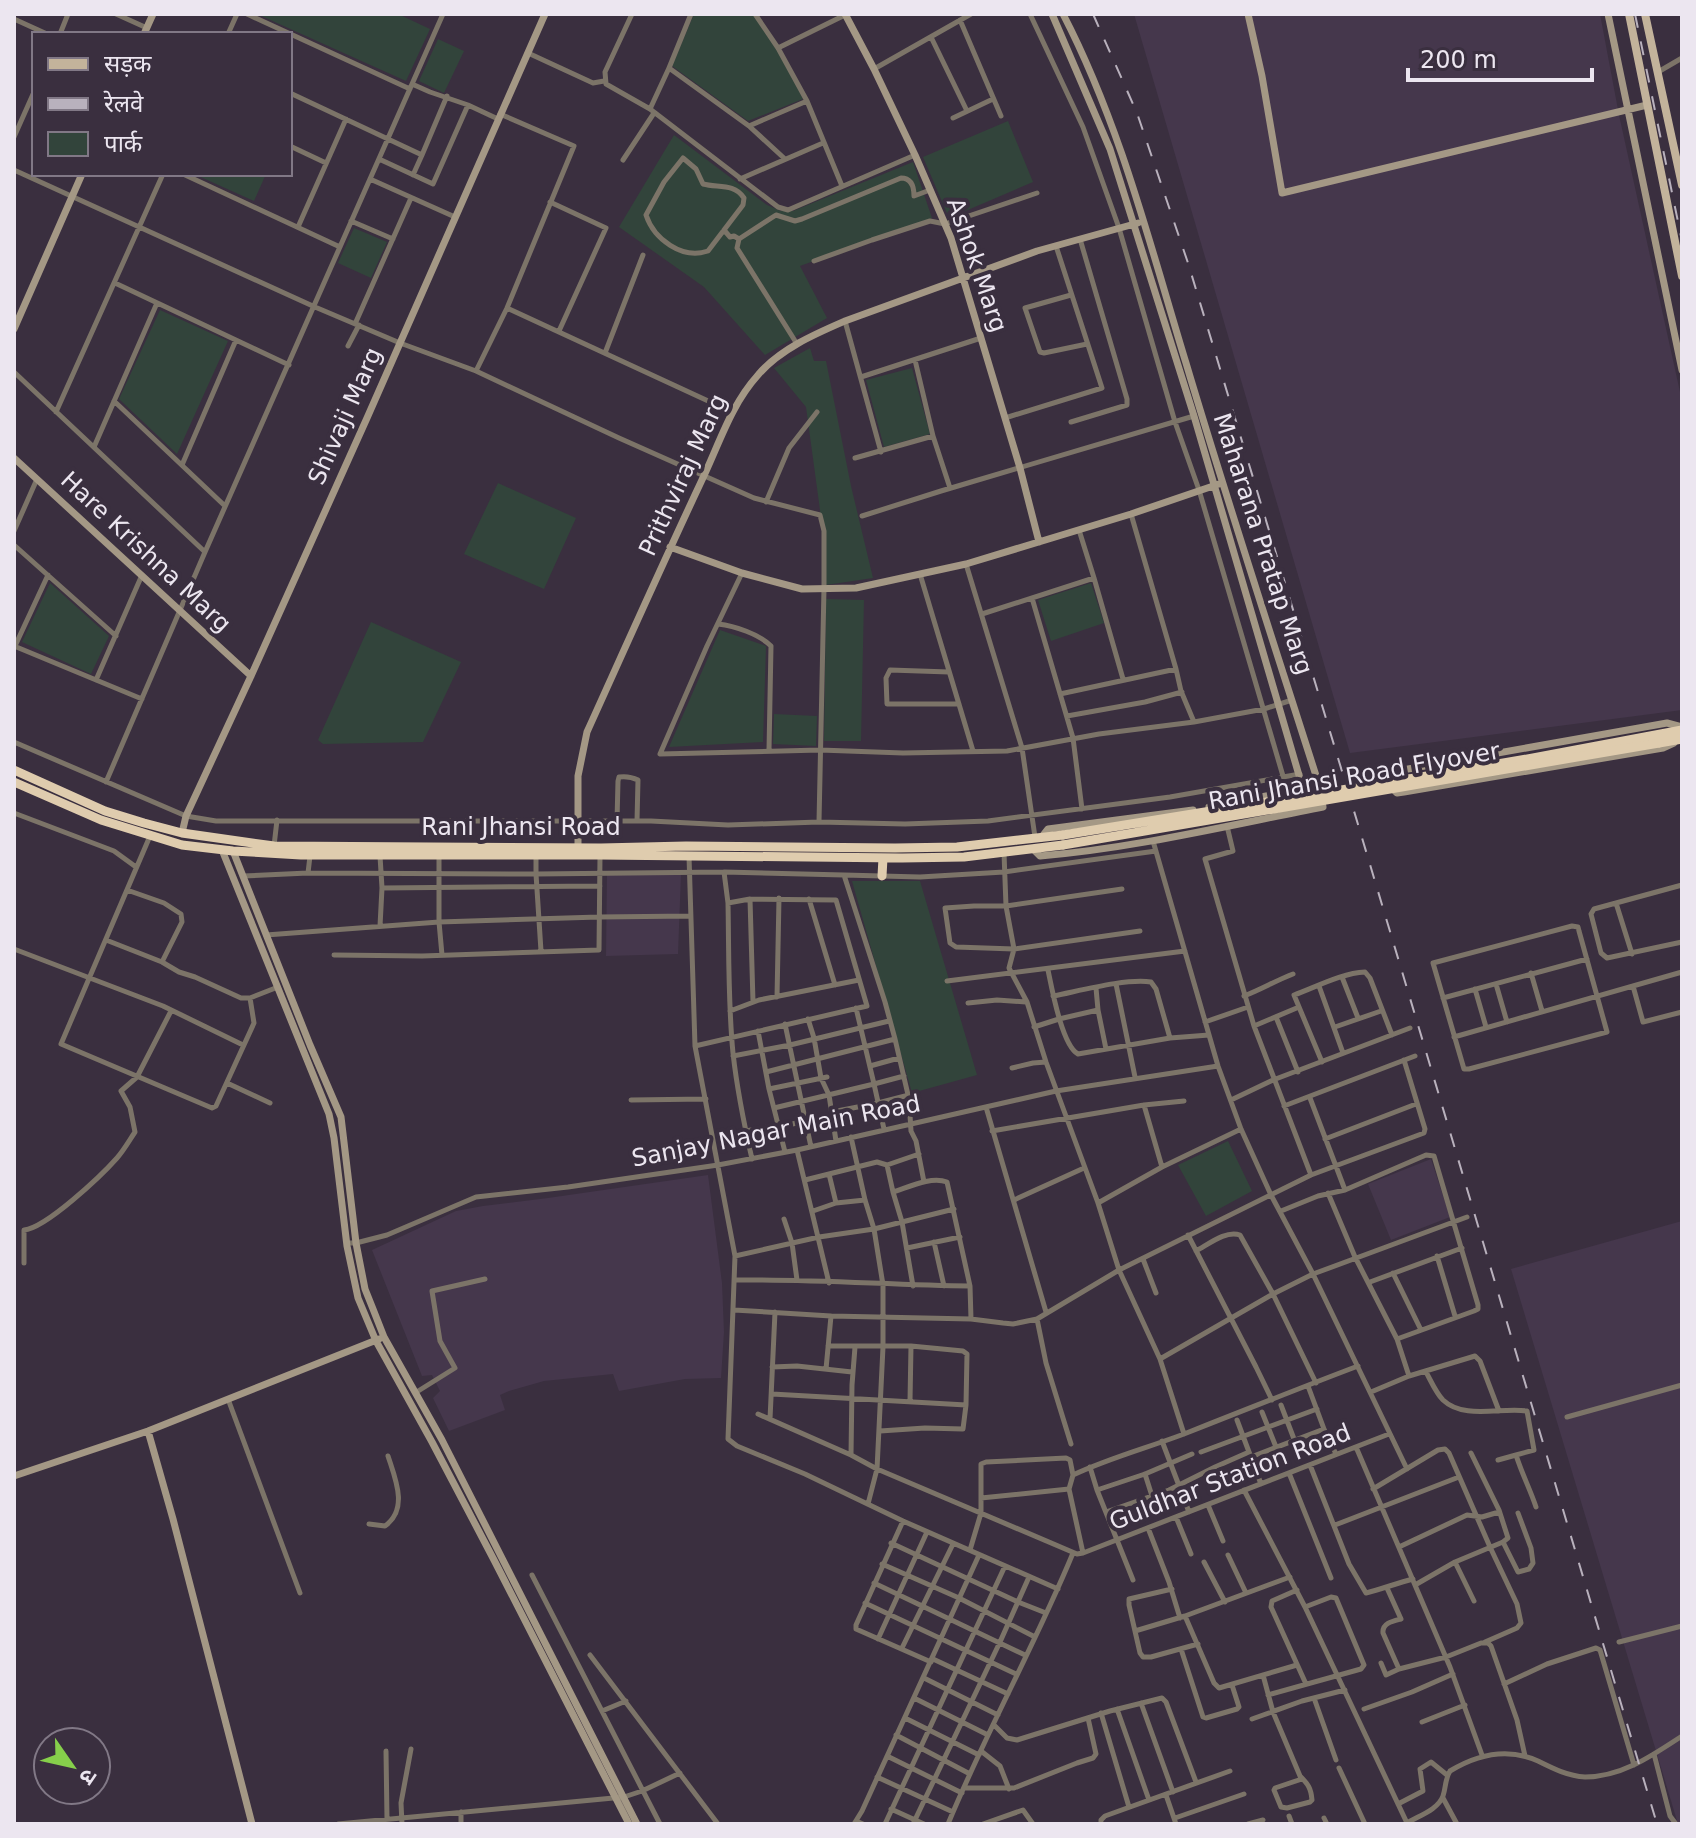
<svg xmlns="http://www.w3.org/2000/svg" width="1696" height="1838" viewBox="0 0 1696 1838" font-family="'DejaVu Sans','Noto Sans Devanagari',sans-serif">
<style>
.built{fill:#45374c}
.green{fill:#32443b}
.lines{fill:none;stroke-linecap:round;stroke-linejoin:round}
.street{stroke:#7c7468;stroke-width:5}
.secondary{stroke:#a49885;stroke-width:7}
.primary{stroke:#c3b39b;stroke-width:8}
.highway{stroke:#dfccae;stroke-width:9}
.rail{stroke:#b9b1bd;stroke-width:2;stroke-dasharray:14 14;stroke-linecap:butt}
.highway-bridge{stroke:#dfccae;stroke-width:9}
.labels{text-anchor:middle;stroke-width:8;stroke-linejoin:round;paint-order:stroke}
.street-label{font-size:24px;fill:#ece6f0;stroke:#3a2f3f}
</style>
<rect width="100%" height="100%" fill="#3a2f3f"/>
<!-- built -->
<path class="built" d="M1134 14H1600L1619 115 1682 401V710L1350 753Z
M607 874H681L678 954 606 956Z
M1431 1159 1450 1217 1391 1240 1368 1184Z
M708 1175 722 1283 724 1332 721 1378 685 1379 619 1391 613 1374 544 1381 509 1391 500 1395 505 1410 449 1431 433 1398 440 1391 432 1375 422 1376 372 1250 456 1211 483 1206 548 1198Z
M1682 1221V1824H1678L1511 1269Z"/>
<!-- green -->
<path class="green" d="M257 14H398L430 29 406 81Z
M694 14H754L780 51 803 99 748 121 672 66Z
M438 39 464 51 444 93 419 81Z
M1008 121 1033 182 949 218 923 157Z
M674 135 767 205 781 211H793L913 162 932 218 800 266 827 318 765 355 704 287 619 227Z
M194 174H266L254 201Z
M354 228 387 242 371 278 338 263Z
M160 310 228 341 177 454 119 399Z
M810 348 814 361H826L851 486 873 578 826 585 820 510 806 407 774 368Z
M912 368 930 434 884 447 866 380Z
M498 483 576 518 544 589 464 554Z
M50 583 109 636 91 674 22 642Z
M1091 583 1104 623 1051 641 1038 600Z
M826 599 864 600 861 741H824Z
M371 622 461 662 423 742 323 744 318 740Z
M720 630 766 646 763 742 669 747Z
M774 714 817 716 816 746 773 744Z
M852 881H920L977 1075 912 1093Z
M1228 1141 1252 1191 1206 1216 1178 1165Z"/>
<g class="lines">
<!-- street -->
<path class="street" d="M116 14 147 28
M247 14 410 89
M632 14 605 72 606 84 650 109 778 207 788 210 915 155
M755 14 778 48 807 101 842 186
M1030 14 1083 127 1119 228 1175 422 1199 490 1283 776
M14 19 47 34
M960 20 1001 116
M60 34 68 14
M228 34 237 14
M931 37 967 111
M778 48 845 15
M528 53 593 83 604 81
M669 68 749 126 807 101
M874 69 971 14
M1658 72 1682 58
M412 84 430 92 468 105 498 119
M290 93 422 155 447 96
M650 109 669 68 691 14
M953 118 993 99
M749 126 785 159
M14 137 34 92
M290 146 326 163
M683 158 696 169 703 184C718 188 734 183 744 198L743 205 708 251C682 260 654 239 646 215L664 182Z
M379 159 433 184 468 105
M623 160 654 113
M14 170 315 307 400 343 476 371 619 438 754 498 820 515 824 531V588L819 822
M183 174 340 247
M413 175 422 155
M370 179 455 217
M740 179 823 143
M550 202 606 228 559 331
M351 221 393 239
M298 227 346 119
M724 230 730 237 734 236 739 239 737 248 797 344
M739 239 776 215 795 221 802 219 901 178C912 178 914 188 914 196L930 190
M814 261 872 240 930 221 945 224 1037 193
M115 283 289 365
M1071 295 1025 308 1040 352 1044 353 1087 344
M507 308 732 412
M845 321 881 452
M355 324 411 198
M348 346 359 325
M605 353 643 255
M915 360 933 436 950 488
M476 371 507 308 574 146 500 114
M14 372 205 552
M861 377 981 338
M114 401 225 506
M56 412 163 174
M1005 418 1102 388 1056 246
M1071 422 1127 405V399L1080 239
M94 447 157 303
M855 458 933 436
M182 465 236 340
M766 502 789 448 817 412
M1131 514 1176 669 1181 691 1194 722
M862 516 941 491 1194 416
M1079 530 1094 578
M14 531 37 479
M14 545 116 636
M966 564 1022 748 1035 837
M742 573 707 646 660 754 820 750 903 753 1007 751 1099 734 1194 722 1264 709 1292 700
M920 574 973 751
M1032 598 1073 738 1082 809
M982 614 1094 578 1123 679
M718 624C735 626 759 634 771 646L769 750
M14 646 142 699
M15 646 48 575
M949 672 890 670 886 678 887 704H959
M96 680 142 575
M1060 694 1176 669
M1067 716 1145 702 1182 692
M14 742 186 816 216 821H651L728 825 819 822 905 824 988 821 1170 797 1300 774
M106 782 205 552 443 14
M14 813 114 851 136 867
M617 821 618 781 619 777C626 776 632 777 638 780L637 821
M1227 826 1233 851 1205 859 1254 1026 1311 1175
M150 836 61 1044 212 1108 216 1106 254 1023 250 998
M1153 841 1218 1066 1241 1129 1271 1195 1313 1274 1407 1469
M274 846 277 820
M1004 853 1006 906 1014 949 1009 968 1027 1002 1046 1062 1098 1203 1119 1270 1160 1359 1184 1434
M310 856 308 873 536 874 541 951
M439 856V922L442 955
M536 856V874L724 872
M689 856 695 1046 735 1256 728 1439 737 1446 805 1474 903 1521 1058 1589
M243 876 308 873
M1682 885 1594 909 1591 914 1601 953 1607 958 1682 942
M382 888 600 886
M1122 889 1006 906H974L945 908 950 943 956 947 1014 949 1140 931
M127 890 164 903 181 914 182 922 162 962
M750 899 753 1002
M809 899 835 985
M728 903 724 872 844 875
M1616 903 1632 954
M380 926 382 888 380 856
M1572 926 1578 927 1579 931 1607 1032 1469 1069H1464L1433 963Z
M266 935 439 922 599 917 691 916
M106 940 162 962 179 972 195 977 241 998H250L278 987
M14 949 163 1006 243 1045
M334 955 422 956 599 950 600 856
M1048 970C1052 989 1062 1045 1078 1054L1170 1038 1209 1035
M1531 973 1542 1011
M1342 977 1358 1018
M947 981 1185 951
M1116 984 1135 1077
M1496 984 1507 1022
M1319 986 1343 1053
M1633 986 1643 1022 1682 1012
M1096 988 1098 1010 1106 1049
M1475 989 1486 1027
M1053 996C1079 991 1127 978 1151 982L1156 989 1170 1038
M1244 996C1262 989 1275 981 1293 974
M777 997 779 898
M1443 998 1587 959
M968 1003 997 1000 1026 1002
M730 1011 759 1000 859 980
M1276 1017 1298 1072
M808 1019 814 1038 821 1078 829 1095 836 1141
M1205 1022 1248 1007
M785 1024 811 1147
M1254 1026 1299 1007
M1034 1027 1059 1019 1098 1010
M1335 1027 1381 1011
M758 1031 769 1089 785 1152
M1454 1037 1682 972
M695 1046 867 1006 836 900 750 899 728 903C729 953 728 1004 733 1053 737 1089 744 1124 752 1159
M733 1056 790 1045 889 1021
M1322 1062 1294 995C1316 987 1342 973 1365 972L1370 978 1392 1035
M870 1066 899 1058
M1012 1068 1033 1063 1046 1062
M766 1072 895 1039
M227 1083 270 1103
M769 1089 827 1077
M1310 1098 1345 1190
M631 1100 706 1099
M1231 1100 1273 1080 1410 1028
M1144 1105 1162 1167
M1284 1106 1415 1056
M986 1107 1046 1312
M774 1108 874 1084 856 1008
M832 1112 878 1103 909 1095
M779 1127 832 1115
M884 1129 874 1084 904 1076
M746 1131 778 1125
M992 1131 1144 1105 1184 1101
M851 1137 865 1200 874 1229 883 1285V1347L877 1469 868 1504
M1325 1139 1416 1104
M797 1150 829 1283
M887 1165 893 1192 902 1222 913 1286
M829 1174 836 1203
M805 1180 877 1162 887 1165 919 1154
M924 1182 916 1141 911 1131 909 1099 895 1039 885 1002 844 875 920 877 1004 872 1156 851
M893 1192C909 1187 931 1176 947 1182L970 1286 971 1319
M1328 1193 1355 1257 1397 1339 1409 1376
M1014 1200 1084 1168
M1098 1203 1162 1167 1241 1129
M813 1211 836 1203 865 1200
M1281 1211 1318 1196 1345 1190 1426 1155 1434 1156 1478 1305V1309L1474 1311 1397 1339
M784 1219 792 1243 797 1280
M1188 1235 1256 1367 1272 1400
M934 1242 944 1286
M347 1243H356L387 1235 476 1197 568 1187 718 1165 797 1150 1056 1091 1218 1066
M907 1248 960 1237
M1196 1251C1209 1244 1226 1230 1240 1235L1273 1294 1316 1383
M735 1256 819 1237 874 1229 954 1209
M1437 1256 1455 1316
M1143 1259 1156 1293
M24 1263V1230C46 1228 101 1176 117 1158 124 1150 129 1141 135 1132L130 1107 121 1091 137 1077 171 1011
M1393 1273 1421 1330
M734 1280C813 1279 891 1285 970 1286
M1370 1282 1462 1248
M734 1310 831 1316 971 1319 1003 1323 1013 1324 1037 1319 1119 1270 1311 1175 1424 1133 1425 1129 1404 1060
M1037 1319 1046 1363 1071 1444
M828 1346H911L963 1351 967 1354 966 1405 963 1429 925 1428 880 1431
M1160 1359 1273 1294 1313 1274 1467 1217
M772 1367 797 1366 852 1372
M826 1369 831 1316
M1426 1372C1431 1381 1436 1393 1443 1400 1464 1420 1501 1407 1527 1411L1534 1450 1516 1455
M1308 1386 1324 1429 1336 1454
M1371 1392 1409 1376 1475 1356 1480 1361 1499 1411
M415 1393 455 1368 440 1341 432 1291 485 1279
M772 1394 966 1405
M228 1399 300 1593
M910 1401 911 1346
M1281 1405 1294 1439
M1262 1412 1276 1447
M758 1414 851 1455 877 1469 1077 1554 1083 1553 1389 1434
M1567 1417 1682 1385
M770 1419 775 1312
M1237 1420 1261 1484
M1162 1441 1189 1512
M1356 1447 1450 1667 1482 1755
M1201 1452 1317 1409
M851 1455 852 1385 855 1347
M1251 1457 1324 1429
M1498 1460 1516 1455C1522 1474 1530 1489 1536 1507
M1310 1465 1349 1564 1366 1593C1382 1589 1397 1583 1413 1579
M1090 1467 1097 1490 1133 1580
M1289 1473 1331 1578
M1145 1474 1152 1496
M1069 1489 1073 1475C1109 1458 1147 1448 1184 1434 1242 1411 1300 1388 1358 1366
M1373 1489 1438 1450 1445 1449 1449 1453 1490 1547 1517 1604 1521 1623 1517 1628 1485 1642
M1097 1490 1145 1474 1192 1454
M1244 1490 1305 1607 1407 1823
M981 1498 1069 1489 1083 1553
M1208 1505 1223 1541
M1106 1512 1169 1490 1215 1467 1249 1452
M1176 1517 1191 1554
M903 1521 856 1625V1629L931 1662
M369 1524 385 1526C409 1509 395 1478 388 1456
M1335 1525 1459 1477
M1148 1528 1169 1582 1180 1618
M1503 1542 1518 1572 1529 1569 1533 1563 1531 1548 1518 1513
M891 1543 1018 1602 1046 1613
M1399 1547 1467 1515 1482 1517 1499 1512
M970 1550 981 1513V1464L986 1462 1066 1458 1070 1460 1073 1475
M1228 1555 1246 1593
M1204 1562 1225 1602
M1455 1562 1474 1601
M882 1564 959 1598 1035 1637
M532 1575 660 1824
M874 1583 1025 1655
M1415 1585 1455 1562 1503 1542 1508 1538 1499 1510 1471 1453
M1387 1588 1401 1619C1393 1621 1382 1623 1383 1633L1399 1669
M1172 1589 1129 1599V1605L1140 1653 1143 1657H1151L1198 1644
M1297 1590 1272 1601 1271 1607 1306 1684
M865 1603 1016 1674
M1185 1616 1214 1683 1219 1688 1297 1665
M1135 1631 1185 1616 1290 1577
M878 1639 927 1532
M1619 1642 1682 1626
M902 1648 953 1544
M1181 1649 1203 1717 1206 1718 1237 1709 1239 1707 1232 1685
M590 1655 718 1824
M933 1659 1008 1694
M1381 1663 1386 1675 1399 1669 1446 1657 1481 1643H1488L1491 1646 1517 1720 1525 1756
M1263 1675 1273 1712 1300 1776C1308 1784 1311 1788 1312 1800L1310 1802 1287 1808 1281 1807 1274 1790 1275 1788 1302 1779
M924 1678 998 1715
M1504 1684 1547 1664 1596 1648 1600 1650 1634 1765
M1268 1695 1361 1669 1364 1665 1336 1598 1331 1597 1305 1607
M914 1698 988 1735
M1314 1698 1336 1760
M1141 1703 1173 1792
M1117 1709 1149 1800
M1364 1709 1412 1692 1453 1674
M602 1711 626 1701
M1101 1713 1129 1807
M905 1718 979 1755
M1252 1719 1302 1701 1345 1690
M1422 1722 1465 1705
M994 1725 1007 1738 1017 1740 1110 1711 1162 1698 1166 1702 1196 1782
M896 1735 970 1774
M386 1751 387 1819
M981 1751 1000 1766 1009 1789
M1654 1754 1670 1816 1676 1824
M887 1756 962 1793
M1339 1768 1365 1824
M877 1777 953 1812
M964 1788H1014L1077 1763 1093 1758 1096 1754 1088 1718
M1166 1795 1176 1824
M1443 1798 1457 1824
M1398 1804 1423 1791 1420 1769 1431 1762 1447 1775
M891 1809 924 1824
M1289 1816 1292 1824
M1175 1818 1244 1794
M1324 1818 1327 1824
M856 1821 863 1824
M1407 1823C1418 1816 1438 1810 1443 1796 1446 1787 1445 1779 1450 1771 1478 1754 1507 1747 1538 1761 1554 1769 1568 1776 1585 1777 1622 1777 1653 1755 1682 1736
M338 1824 624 1797 642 1791 680 1773
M402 1824 401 1803 411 1749
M461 1824V1812
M854 1824 862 1811 979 1555
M885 1824 1005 1566
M913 1824 1000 1642 1029 1577
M948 1824C986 1732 1035 1645 1073 1553
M983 1824 1023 1810 1033 1824
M1101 1824V1820L1105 1816 1230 1771
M1248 1824 1263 1820"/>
<!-- secondary -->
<path class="secondary" d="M845 14 874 69 915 155 951 238 1020 468 1039 542
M1052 14 1110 149 1194 416 1303 789 1209 807
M1248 14 1262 76 1282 193 1647 105
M1608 14 1682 370
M144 34 153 14
M14 329 82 174
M14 458 251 676
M670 547 742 573 802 589 856 588 966 564 1131 514 1219 484
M1674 743 1663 748 1404 792 1397 793C1391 788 1387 780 1391 772L1667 723 1682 727
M182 833 186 816 251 676 367 418 545 14
M1041 838 1048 829 1193 810
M1033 849 1040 856C1135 848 1230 825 1323 807L1319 785C1274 644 1228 504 1186 363 1150 245 1120 124 1063 14
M222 850 329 1114 334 1138 347 1246 358 1298 376 1341 432 1442 494 1560 629 1824
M233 851 310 1045 341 1117 356 1243 365 1289 373 1309 384 1337 442 1440 637 1824
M578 853V776L587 732C625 648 662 565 701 482 719 445 730 406 758 375 780 349 815 334 845 321L1037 251 1138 223
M148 1431 173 1519 252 1824
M14 1476 148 1431 379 1339"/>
<!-- primary -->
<path class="primary" d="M1629 14 1682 276
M1645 14 1682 185"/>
<!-- highway -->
<path class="highway" d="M1659 743 1682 739
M14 770 105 811 144 823 182 833 274 846 601 848 686 846 895 848 957 847 1063 835
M1409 779 1533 758 1682 730
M14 782 101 820 182 845 233 851 301 855H600L902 858 964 857 1063 845
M882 876 883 858"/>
<!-- rail -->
<path class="rail" d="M1093 14 1137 113 1188 263 1351 801 1657 1824
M1635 14 1682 241"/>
<!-- highway-bridge -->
<path class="highway-bridge" d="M1063 835 1409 779
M1063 845 1659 743"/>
</g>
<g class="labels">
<!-- street labels -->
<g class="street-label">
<text transform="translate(977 265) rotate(71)" y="8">Ashok Marg</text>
<text transform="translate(345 416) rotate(-66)" y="8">Shivaji Marg</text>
<text transform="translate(683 475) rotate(-65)" y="8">Prithviraj Marg</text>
<text transform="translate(1263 544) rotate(72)" y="8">Maharana Pratap Marg</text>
<text transform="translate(146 552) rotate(43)" y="8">Hare Krishna Marg</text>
<text transform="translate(1354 776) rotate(-10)" y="8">Rani Jhansi Road Flyover</text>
<text x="521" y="835">Rani Jhansi Road</text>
<text transform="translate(776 1131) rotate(-11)" y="8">Sanjay Nagar Main Road</text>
<text transform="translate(1230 1477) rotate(-21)" y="8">Guldhar Station Road</text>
</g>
</g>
<!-- border -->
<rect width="1696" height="1838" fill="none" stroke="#ece6f0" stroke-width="32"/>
<!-- legend -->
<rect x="32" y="32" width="260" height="144" fill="#3a2f3f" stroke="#817886" stroke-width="2"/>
<rect x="48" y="58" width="40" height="12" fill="#c3b39b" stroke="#817886" stroke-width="2"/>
<text x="104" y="72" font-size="24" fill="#ece6f0">सड़क</text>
<rect x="48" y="98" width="40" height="12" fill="#b9b1bd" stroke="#817886" stroke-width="2"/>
<text x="104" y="112" font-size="24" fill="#ece6f0">रेलवे</text>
<rect x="48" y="132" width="40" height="24" fill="#32443b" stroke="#817886" stroke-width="2"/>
<text x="104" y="152" font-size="24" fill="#ece6f0">पार्क</text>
<!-- north arrow -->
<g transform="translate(72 1766) rotate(124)"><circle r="38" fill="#3a2f3f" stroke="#817886" stroke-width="2"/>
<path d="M0-6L14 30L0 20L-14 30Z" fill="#86cf4b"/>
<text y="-12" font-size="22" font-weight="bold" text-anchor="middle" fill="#ece6f0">उ</text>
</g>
<!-- scale -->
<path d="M1408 68v12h184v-12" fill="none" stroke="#ece6f0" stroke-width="4"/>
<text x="1420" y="68" font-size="24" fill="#ece6f0" stroke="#3a2f3f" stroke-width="6" paint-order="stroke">200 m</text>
</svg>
